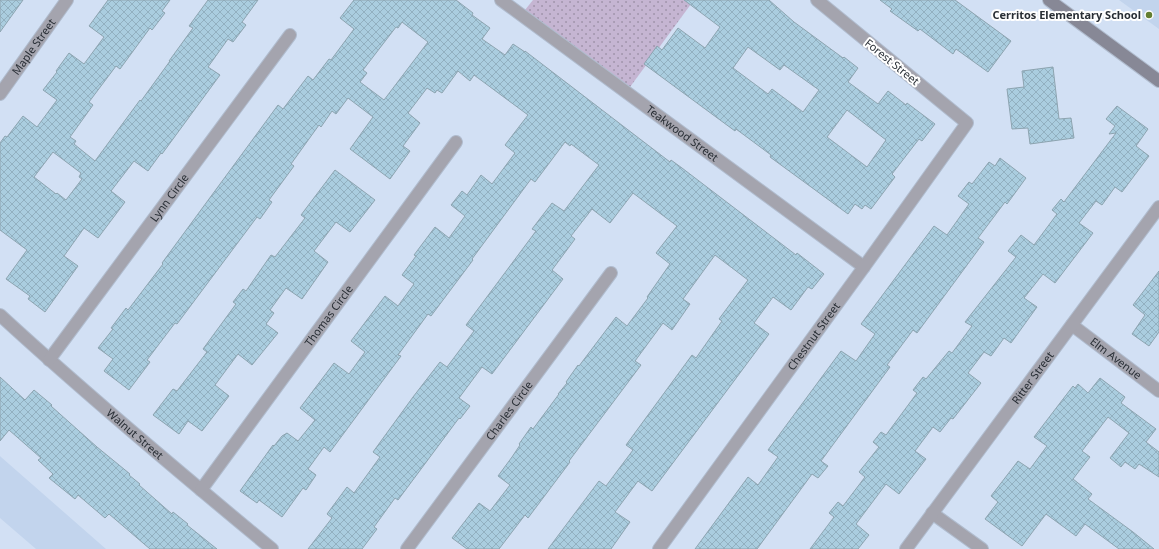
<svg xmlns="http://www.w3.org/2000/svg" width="1159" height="549" viewBox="0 0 1159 549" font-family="'Noto Sans',sans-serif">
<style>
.built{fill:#c2d4ed}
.park{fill:url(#park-dots)}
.building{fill:url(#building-cross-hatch);stroke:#8da4b0;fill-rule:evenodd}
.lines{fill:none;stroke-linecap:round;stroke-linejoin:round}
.minor-casing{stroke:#b0bcce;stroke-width:14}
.secondary-casing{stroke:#b0bcce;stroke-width:14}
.minor{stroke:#a4a4ae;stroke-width:12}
.secondary{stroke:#878896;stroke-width:12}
.poi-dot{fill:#637e32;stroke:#fff;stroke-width:1.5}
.labels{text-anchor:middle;stroke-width:4;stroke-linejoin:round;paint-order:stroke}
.poi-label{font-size:11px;font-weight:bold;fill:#282e35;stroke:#fff;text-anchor:end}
.street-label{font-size:11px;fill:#282e35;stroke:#fff}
</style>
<defs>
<pattern id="park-dots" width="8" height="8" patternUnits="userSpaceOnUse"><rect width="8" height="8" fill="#c5b5d2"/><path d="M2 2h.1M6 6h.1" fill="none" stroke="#a094ab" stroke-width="1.8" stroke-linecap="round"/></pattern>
<pattern id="building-cross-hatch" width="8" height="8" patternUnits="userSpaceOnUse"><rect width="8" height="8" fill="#aacddf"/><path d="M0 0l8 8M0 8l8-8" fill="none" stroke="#92b0c0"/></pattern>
</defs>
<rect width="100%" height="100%" fill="#d2e0f4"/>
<!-- built -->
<path class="built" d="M1119 0H1159V29Z
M0 456 1 457 106 549H36L0 518Z"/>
<!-- park -->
<path class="park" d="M533 0H694L630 87 525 10Z"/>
<!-- building -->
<path class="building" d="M0 0H23L0 32Z
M108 0H170L162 11 165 13 152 30 150 28 120 69 116 66 89 102 93 105 70 137 76 141 74 144 95 161 140 100 141 101 170 61H169L193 28 189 26 208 0H258L242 22 246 25 233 42 228 39 208 67 220 75 162 154 161 153 148 171 134 161 111 191 125 202 98 238 84 228 64 256 78 266 45 312 28 299 30 296 6 279 27 250 0 230V143L5 136 7 137 23 116 37 127 57 100 43 90 57 72 56 71 69 53 84 64 104 37 89 26ZM53 152 81 173 79 177 82 179 66 200 57 193 56 194 34 177Z
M354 0H456L473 13 472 15 490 28 482 39 505 55 513 44 525 52V51L670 162 671 160 682 168 796 255 797 253 824 274 812 289 808 287 791 310 773 297 754 323 769 334 652 491 638 481 615 512 630 522 611 549H548L599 481 606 486 633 450 626 445 692 355 696 358 722 321 719 319 748 280 715 255 683 299 690 304 672 330 663 323 635 361 641 365 569 461 570 462 528 518 525 515 499 549H467L452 538 479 503 490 511 510 485 498 476 512 457 520 445 519 444 531 427 533 429 559 394H558L567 383 566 382 578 365 579 366 616 317 627 326 648 298 647 297 670 264 656 253 677 226 633 193 610 223 592 209 571 236 575 239 552 270 563 279 492 374 482 367 459 398 470 406 460 419 459 418 398 500 395 498 374 527 377 529 362 549H308L332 518 327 514 347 487 354 493 380 457 373 452 413 397 440 362 447 367 474 331 466 325 536 231 532 229 552 203 564 211 599 165 571 144 570 146 565 142 535 182 531 179 472 259 473 260 431 316 428 314 398 355 401 356 330 452 324 447 308 469 316 475 306 490 303 488 282 517 259 500 257 503 240 491 273 445 274 446 282 436 287 433 298 441 315 420 300 408 334 363 349 374 365 352 351 341 385 296 398 306 414 284 402 275 416 256 414 255 435 227 449 238 465 216 451 205 462 191 467 195 481 175 492 184 515 153 505 145 528 115 474 75 470 81 458 71 442 93 437 90 435 93 427 88 408 113 420 123 403 146 410 151 390 179 350 149 373 117 348 98 336 114 332 111 321 127 319 125 291 164 294 166 269 200 272 202 260 219 257 217 177 324 175 323 147 360 150 362 129 390 104 371 113 359 98 348 113 329 111 328 126 308 128 310 163 264 162 263 278 105 283 109 308 76 313 80 329 59 331 60 354 29 340 18ZM402 22 428 42 384 100 360 82 367 73 363 70 396 27 398 28Z
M684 0H769L794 22 843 58 844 57 858 68 848 82 878 104 888 91 906 105 907 103 935 124 922 141 919 139 892 174 895 177 871 209 865 205 862 209 855 204 848 214 770 157 771 155 736 129 735 131 644 64 657 46 662 50 678 28 705 48 720 27ZM748 47 780 70 784 65 819 90 803 112 772 89 768 94 733 68ZM847 110 886 140 867 167 827 137Z
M880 0H955L1011 41 988 72 956 49 953 54 920 29 918 31 890 11 892 9Z
M1053 67 1059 119 1071 118 1074 138 1030 144 1028 128 1012 129 1007 89 1024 87 1022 71Z
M1117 106 1148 129 1136 146 1149 156 1122 192 1115 187 1102 205 1096 201 1079 223 1093 233 1055 283 1043 274 1024 298 1037 307 1011 343 1004 338 991 356 984 352 968 373 981 383 953 419 951 418 940 432 933 427 915 451 926 459 899 494 886 484 856 524 869 535 858 549H810L834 517 829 513 838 502 843 506 865 477 859 472 879 447 873 442 881 432 886 435 917 393 913 390 923 377 926 379 949 351 952 353 972 326 965 322 1016 257 1008 251 1021 235 1034 245 1057 214 1052 210 1061 199 1064 202 1116 133 1109 134 1115 126 1106 119Z
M1000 158 1026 178 1007 204 1005 202 978 238 984 242 917 333 913 330 887 365 890 367 821 461 828 466 818 478 812 474 757 549H695L748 477 758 485 778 457 768 450 841 351 856 361 875 334 861 324 934 226 947 235 969 204 958 196 969 182 972 184 989 162 995 166Z
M335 170 375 200 350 232 336 222 314 251 328 262 302 299 286 288 270 310 274 313 266 324 278 333 252 365 238 354 215 385 229 396 202 431 188 421 179 434 153 415 173 389 177 391 207 352 203 349 236 304 233 302 243 289 246 291 271 255 275 257 305 218 301 215Z
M1159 271V332L1149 346 1132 334 1145 315 1133 305Z
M0 377 25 400 34 390 52 405 51 406 97 447 130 474 129 475 140 484 139 485 172 514 173 512 188 524 187 525 217 549H150L109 514 105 518 78 495 75 499 49 478 53 474 38 460 41 458 9 430 0 441Z
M1100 378 1125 397 1121 403 1156 429 1146 442 1159 452V477L1139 464 1135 469 1125 462 1121 467 1110 458 1129 433 1108 417 1082 451 1090 457 1073 479 1092 494 1088 499 1133 532 1154 549H1119L1085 524 1076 536 1046 514 1022 546 985 519 998 502 991 496 1018 461 1030 469 1047 446 1034 437 1073 386 1075 388 1078 384 1088 393Z"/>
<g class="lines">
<defs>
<g id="minor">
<path id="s1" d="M501 0 864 267"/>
<path id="s2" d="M0 94 67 0"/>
<path id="s3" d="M0 315C88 396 180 473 272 549"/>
<path id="s4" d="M1072 325 1159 391"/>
<path id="s5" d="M49 360 290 35"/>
<path id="s6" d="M201 490 456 142"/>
<path d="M932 513 982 549"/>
<path id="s7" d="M407 549 611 273"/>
<path id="s8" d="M659 549 864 267 967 123 817 0"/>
<path id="s9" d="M906 549 1159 207"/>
</g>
<path id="secondary" d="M1049 0 1159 81"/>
</defs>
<!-- minor casing -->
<use href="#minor" class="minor-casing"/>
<!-- secondary casing -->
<use href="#secondary" class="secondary-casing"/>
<!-- minor -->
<use href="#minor" class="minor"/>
<!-- secondary -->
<use href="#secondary" class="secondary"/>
</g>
<!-- markers -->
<circle class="poi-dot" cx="1149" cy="15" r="4"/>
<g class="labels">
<!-- poi labels -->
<g class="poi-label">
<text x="1141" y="19">Cerritos Elementary School</text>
</g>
<!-- street labels -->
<g class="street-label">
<text dy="4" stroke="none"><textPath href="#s2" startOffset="58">Maple Street</textPath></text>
<text transform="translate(892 62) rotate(39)" y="4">Forest Street</text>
<text dy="4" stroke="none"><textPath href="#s1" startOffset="225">Teakwood Street</textPath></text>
<text dy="4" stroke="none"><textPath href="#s5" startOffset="202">Lynn Circle</textPath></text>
<text dy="4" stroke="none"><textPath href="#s6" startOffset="216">Thomas Circle</textPath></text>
<text dy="4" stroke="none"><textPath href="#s8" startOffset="263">Chestnut Street</textPath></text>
<text dy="4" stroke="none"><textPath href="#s4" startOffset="55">Elm Avenue</textPath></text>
<text dy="4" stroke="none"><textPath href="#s9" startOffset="213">Ritter Street</textPath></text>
<text dy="4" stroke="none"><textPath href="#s7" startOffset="172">Charles Circle</textPath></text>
<text dy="4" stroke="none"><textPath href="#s3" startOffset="180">Walnut Street</textPath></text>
</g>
</g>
</svg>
